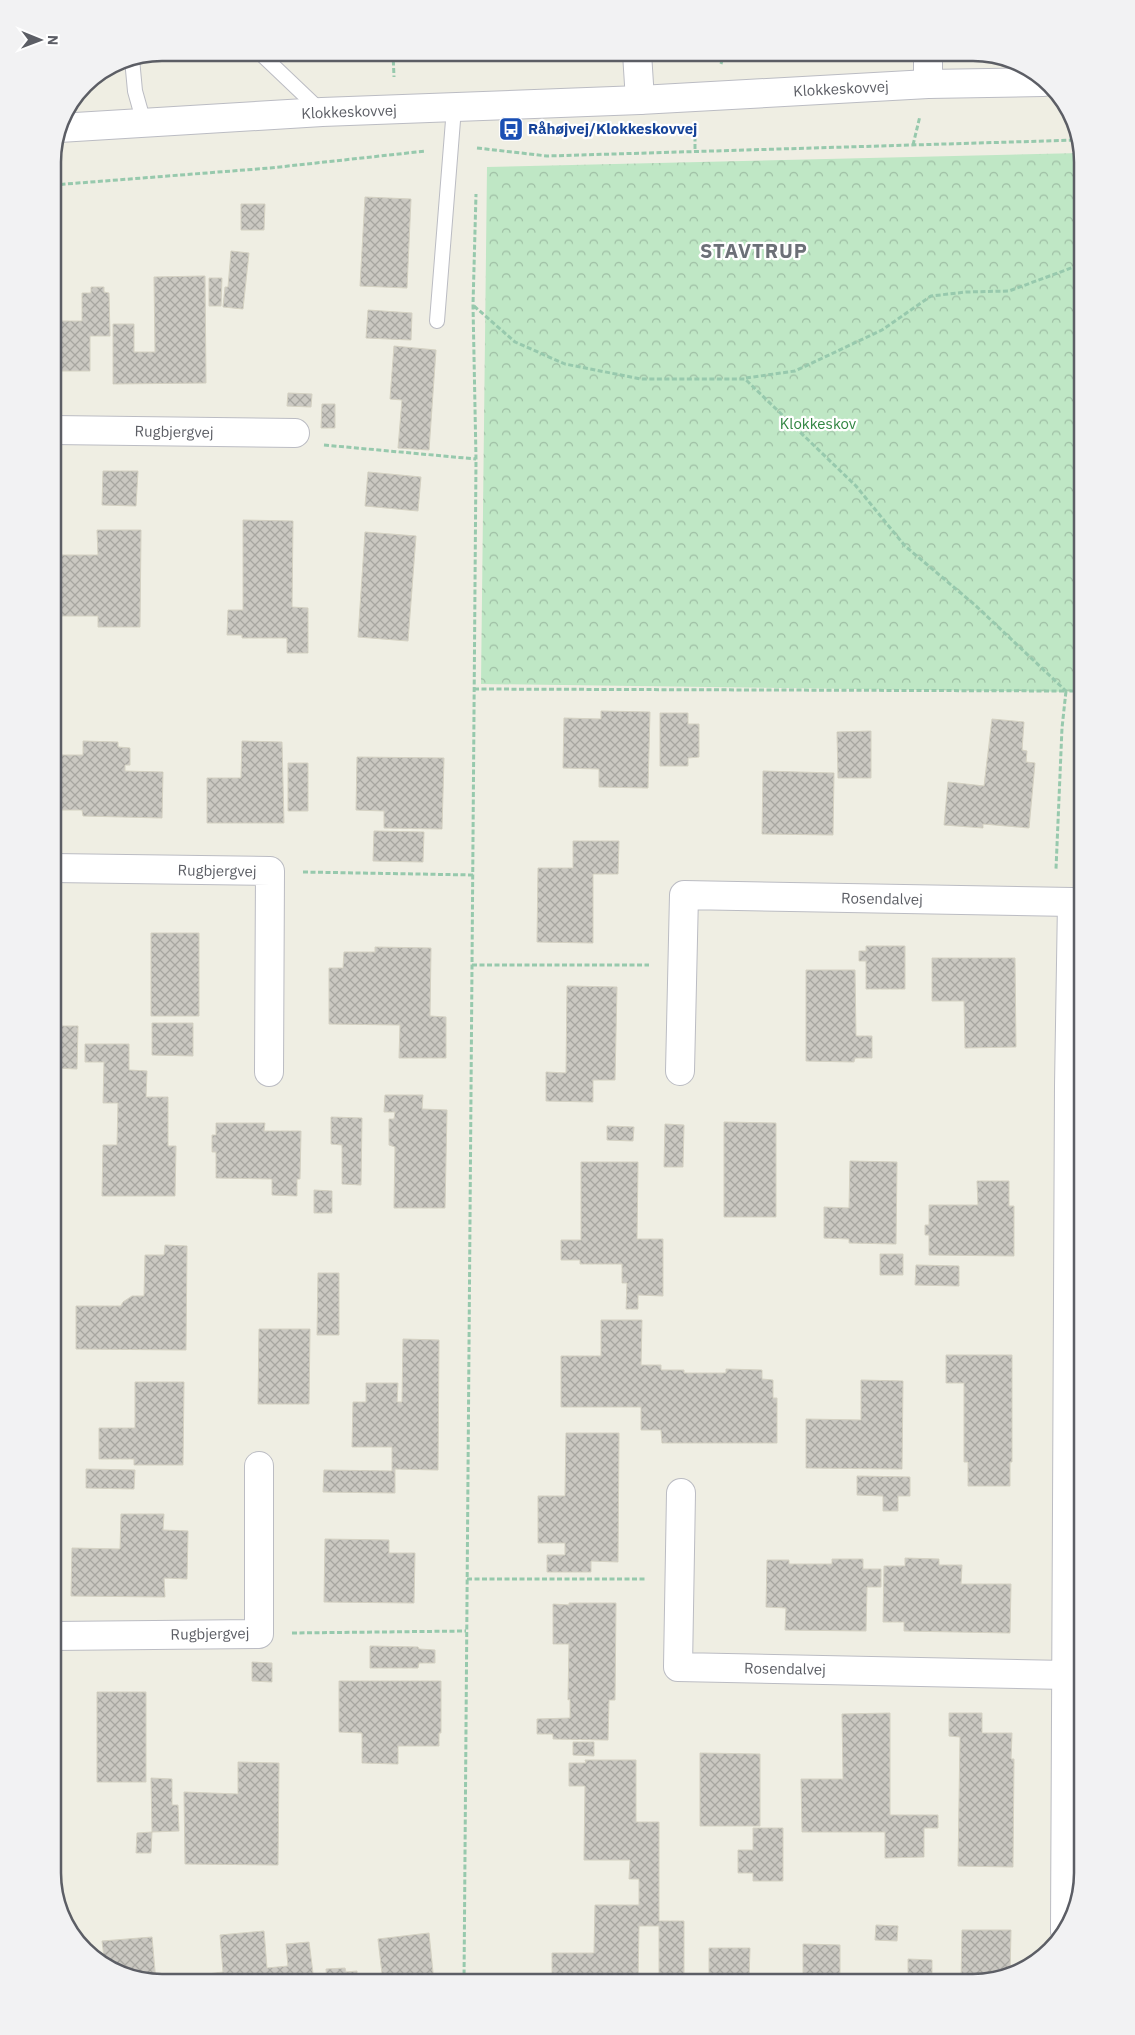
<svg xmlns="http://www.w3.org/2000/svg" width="1135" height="2035" viewBox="0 0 1135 2035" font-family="'IBM Plex Sans',sans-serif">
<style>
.forest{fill:url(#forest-crowns)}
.building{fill:url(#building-cross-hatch);stroke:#d4d1c2}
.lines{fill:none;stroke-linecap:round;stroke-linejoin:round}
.service-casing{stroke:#bbbcc3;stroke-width:16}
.minor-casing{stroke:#bbbcc3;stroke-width:30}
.tertiary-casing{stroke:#bbbcc3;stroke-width:30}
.path{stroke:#97c9ad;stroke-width:3;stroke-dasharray:5 2.5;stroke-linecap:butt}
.service{stroke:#fff;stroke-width:14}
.minor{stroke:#fff;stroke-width:28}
.tertiary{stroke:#fff;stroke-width:28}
.labels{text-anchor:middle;stroke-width:4.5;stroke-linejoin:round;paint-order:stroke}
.street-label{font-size:15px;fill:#5c5e65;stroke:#fff}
.transit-label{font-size:15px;font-weight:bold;fill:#164399;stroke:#fff;text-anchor:start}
.park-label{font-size:15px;fill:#318642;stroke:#fff}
.district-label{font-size:20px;font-weight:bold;letter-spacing:1px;fill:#6c7077;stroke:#fff}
.rim{fill:none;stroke:#5c5e65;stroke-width:2.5}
</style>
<defs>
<pattern id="forest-crowns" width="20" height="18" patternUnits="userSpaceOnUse" patternTransform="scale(1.25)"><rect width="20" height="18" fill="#bfe7c5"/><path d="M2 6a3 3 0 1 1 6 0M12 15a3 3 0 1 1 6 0" fill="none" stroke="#9ebea4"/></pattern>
<pattern id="building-cross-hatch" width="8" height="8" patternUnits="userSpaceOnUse" patternTransform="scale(1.25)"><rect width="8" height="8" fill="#cac8c1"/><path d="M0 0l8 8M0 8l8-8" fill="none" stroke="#a7a6a0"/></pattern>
</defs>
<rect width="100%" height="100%" fill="#efeee3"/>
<!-- forest -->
<path class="forest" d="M950 53H980L995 58 950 60Z
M1081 153 1082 163V692L481 684 487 167Z"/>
<!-- building -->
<path class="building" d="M365 197 411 199 407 288 360 286Z
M241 204H265L264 230H241Z
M231 251 249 253 243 309 223 307 225 287H228Z
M205 276 206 383 113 384V324H134V352H155L154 277Z
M209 278H222L221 306H209Z
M91 287H104V292L109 293 110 336H90V371H53V321H82V293H91Z
M368 310 412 313 411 340 366 338Z
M394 346 436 350 429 450 398 448 402 400 390 399Z
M288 393 312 394 311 407 287 406Z
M322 404H335V428H321Z
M103 471H138L136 506 102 505Z
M368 472 421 477 418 511 365 506Z
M243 520 293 521 292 607 308 608V653H287V638H242V635H227L228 610H243Z
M97 530H141L140 627H98V616H55V555H98Z
M365 532 416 536 408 641 358 637Z
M601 711 650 712 648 788 599 787V769L563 768 564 718 601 719Z
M660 713H688V724H699V757L688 758V766H660Z
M992 719 1024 722 1022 750 1027 751 1026 762 1035 763 1029 828 983 824V828L944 825 948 782 984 786Z
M871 731V778H838L837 732Z
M83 741 118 742V747L130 748V765H125V771L163 772 162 818 83 816 82 810H57L58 755H83Z
M242 741 282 742 284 823H207V778H241Z
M357 757 444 758 442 829 384 828V811L356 810Z
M288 763H308V811H288Z
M763 771 834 773 833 835 762 834Z
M374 831 424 832 423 862 373 861Z
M573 841H619L618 874H593V943L537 942 538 868H573Z
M151 933H199V1016H151Z
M866 946H905V989H866V961H859V951H866Z
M375 947 431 948 430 1016 446 1017V1058H399L400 1025 329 1024V968H343L344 952H375Z
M53 956H60V1026H78L77 1069 55 1068V1035H53Z
M932 958H1015L1016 1047 965 1048 964 1001H932Z
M806 970H855L856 1036H872V1058H855L854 1062 806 1061Z
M567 986 617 987 615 1080H593V1102L546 1101V1072L566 1073Z
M152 1023H193V1056L152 1055Z
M85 1044H129V1070L147 1071 146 1097H168V1146H176L175 1196H102L103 1145H117L118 1103H103L104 1062H85Z
M385 1095H423L422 1109 447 1110 445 1208H394L395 1147 389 1145V1119H394L395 1112H384Z
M331 1117 362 1118 361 1185 342 1184V1145L331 1144Z
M724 1122 776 1123V1217H724Z
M216 1123H265L264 1131H301L300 1179H297V1196L272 1195V1179L216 1178V1152H212V1135H216Z
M665 1124 684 1125 683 1167H664Z
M607 1126 634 1127 633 1141 607 1140Z
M850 1161 897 1162 896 1244 849 1243V1239L824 1238V1207L849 1208Z
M581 1162H638L637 1239H663V1296L638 1295V1309H626L627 1283H622V1264H580V1260H561V1240H581Z
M977 1181H1009V1206H1014V1256L929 1255V1235H925V1225H929V1205H978Z
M314 1190 332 1191V1213H314Z
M165 1245 187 1246 186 1350 76 1349V1306H121L123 1302 132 1296H144L145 1255H164Z
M53 1250H57V1279H53Z
M880 1254H903V1275H880Z
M916 1265 959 1266V1286L915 1285Z
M318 1273H339V1335H317Z
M601 1320H642L641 1365H661V1370H684V1373H726V1369L762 1370V1379L773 1380V1398H777V1443H662L661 1430H641V1407H561V1356H601Z
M259 1329H310L309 1404H258Z
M403 1339 439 1340 438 1470 395 1469V1493L323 1492 324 1470 392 1471V1447H352L353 1402H366V1383H398L397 1402H402Z
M946 1355H1012V1462H1010V1486H968V1462H964V1383H946Z
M861 1380 903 1381 902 1469 806 1468V1419L861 1420Z
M135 1382H184L183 1465H134V1459H99V1428H135Z
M566 1433H619L618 1562 591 1561V1572H547V1555H565V1543H538V1496H565Z
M86 1469 135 1470 134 1489 86 1488Z
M857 1476 910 1477V1496H898V1511H883V1496L857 1495Z
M121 1514H164L163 1530 188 1531 187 1579 164 1578 165 1597 71 1596 72 1548 120 1549Z
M325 1539 389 1540V1553H415L414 1603 324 1602Z
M905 1558 939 1559V1565H962L961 1584H1011L1010 1633 904 1631V1622H883L884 1566H905Z
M832 1559H863V1569H881V1587H867L866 1631 785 1630 786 1608 766 1607 767 1560H789V1564H832Z
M569 1603H616L615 1700H609L608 1740 553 1739V1734H537V1719L570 1718V1699L568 1700 569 1644H553V1604L569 1605Z
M370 1646 418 1647 419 1649 435 1650V1663H419L418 1668H370Z
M252 1662 272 1663V1682L252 1681Z
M339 1681H441V1733H439V1746H398V1764L362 1763V1733L339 1732Z
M97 1692H146V1782H97Z
M890 1713V1815H938V1828H924V1857L885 1858V1832H802L801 1779H843L842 1714Z
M949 1713H982V1733H1012L1011 1759H1014L1013 1867 958 1866 960 1737 949 1736Z
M573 1742H594V1756L573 1755Z
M700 1753 760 1754V1826H700Z
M585 1760H636V1822H659V1921H684V1975H659V1926H639L638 1982H552V1953H594L595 1905H639V1879H629L630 1860H584L585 1786H569V1763H586Z
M238 1762 279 1763 278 1865 185 1864 184 1792 238 1794Z
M151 1778 172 1779V1805H178L179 1831 152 1832Z
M753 1828H783V1881H753V1873H738V1850H753Z
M152 1832 151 1853H136L137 1833Z
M876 1925 898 1926 897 1941 875 1940Z
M962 1930H1011L1010 1975 972 1982H961Z
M264 1931 267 1968 288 1966 286 1944 309 1942 314 1981 200 1982V1975L223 1972 220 1935Z
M429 1933 434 1982H383L378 1939Z
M152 1937 156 1982 105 1965 102 1941Z
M803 1944 840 1945V1979L887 1980V1982H803Z
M709 1948H750L749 1979 771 1980V1982H678V1979H709Z
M908 1959 932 1960V1982H896V1974H908Z
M345 1968 346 1972 357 1971V1982H327L326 1969Z"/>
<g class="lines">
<defs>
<path id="service" d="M260 53 322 112
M132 59 135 91 144 123
M437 321 454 108"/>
<path id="minor" d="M637 53 640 100
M928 53V84
M53 430 295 433
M53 868 270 871 269 1072
M680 1071 684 895 1072 902 1069 1086 1065 1931
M681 1493 678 1667 1067 1675
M53 1636 259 1634V1466"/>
<path id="tertiary" d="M59 128 322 112 640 100 928 84 1043 82"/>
</defs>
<!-- service casing -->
<use href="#service" class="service-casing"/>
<!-- minor casing -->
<use href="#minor" class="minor-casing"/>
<!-- tertiary casing -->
<use href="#tertiary" class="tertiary-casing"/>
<!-- path -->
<path class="path" d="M393 53 394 77
M721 64 724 53
M695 129V151
M913 145 920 116
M477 148 547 156 1078 140
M53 185 270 168 426 151
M474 306 515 342 565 364 641 379H745L856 486 905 546 975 605 1066 691H1082
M746 378 795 371 882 330 931 296 966 292 1009 291 1082 264
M324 445 476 459
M474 689 1066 691 1062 728 1056 869
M303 872 473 875
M472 965H649
M467 1579H646
M292 1633 466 1631
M464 1982 476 459 473 305 476 194"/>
<!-- service -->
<use href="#service" class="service"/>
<!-- minor -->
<use href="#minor" class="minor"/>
<!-- tertiary -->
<use href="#tertiary" class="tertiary"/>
</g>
<!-- icons -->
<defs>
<symbol id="bus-square" viewBox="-11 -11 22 22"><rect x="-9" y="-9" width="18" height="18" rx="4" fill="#1a4fb4" stroke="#fff"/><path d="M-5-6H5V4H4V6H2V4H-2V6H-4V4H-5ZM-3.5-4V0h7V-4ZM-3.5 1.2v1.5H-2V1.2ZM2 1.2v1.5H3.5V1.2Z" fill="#fff"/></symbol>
</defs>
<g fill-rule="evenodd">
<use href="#bus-square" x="497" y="115" width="28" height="28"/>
</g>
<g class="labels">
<!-- street labels -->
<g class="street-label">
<text transform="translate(841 89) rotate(-3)" y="5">Klokkeskovvej</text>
<text transform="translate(349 112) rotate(-2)" y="5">Klokkeskovvej</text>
<text transform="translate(174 432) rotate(1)" y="5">Rugbjergvej</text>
<text transform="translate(217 871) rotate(1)" y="5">Rugbjergvej</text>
<text transform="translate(882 899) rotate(1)" y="5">Rosendalvej</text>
<text transform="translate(210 1634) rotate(-1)" y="5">Rugbjergvej</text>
<text transform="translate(785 1669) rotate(1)" y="5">Rosendalvej</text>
</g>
<!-- transit labels -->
<g class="transit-label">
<text x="528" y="134">Råhøjvej/Klokkeskovvej</text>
</g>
<!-- park labels -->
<g class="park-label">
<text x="818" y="429">Klokkeskov</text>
</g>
<!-- district labels -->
<g class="district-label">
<text x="754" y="258">STAVTRUP</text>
</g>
</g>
<!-- crop -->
<path d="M0 0H1135V2035H0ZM162 61H973A101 101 0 0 1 1074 162V1873A101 101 0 0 1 973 1974H162A101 101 0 0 1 61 1873V162A101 101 0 0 1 162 61Z" fill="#f2f2f3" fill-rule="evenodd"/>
<path class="rim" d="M162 61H973A101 101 0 0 1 1074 162V1873A101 101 0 0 1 973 1974H162A101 101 0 0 1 61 1873V162A101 101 0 0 1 162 61Z"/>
<!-- north arrow -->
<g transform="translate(40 40) rotate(91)" stroke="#ffffff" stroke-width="4" paint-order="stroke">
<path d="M0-4L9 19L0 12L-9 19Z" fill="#5c5e65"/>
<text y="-8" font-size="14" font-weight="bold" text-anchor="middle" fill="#5c5e65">N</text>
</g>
</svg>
